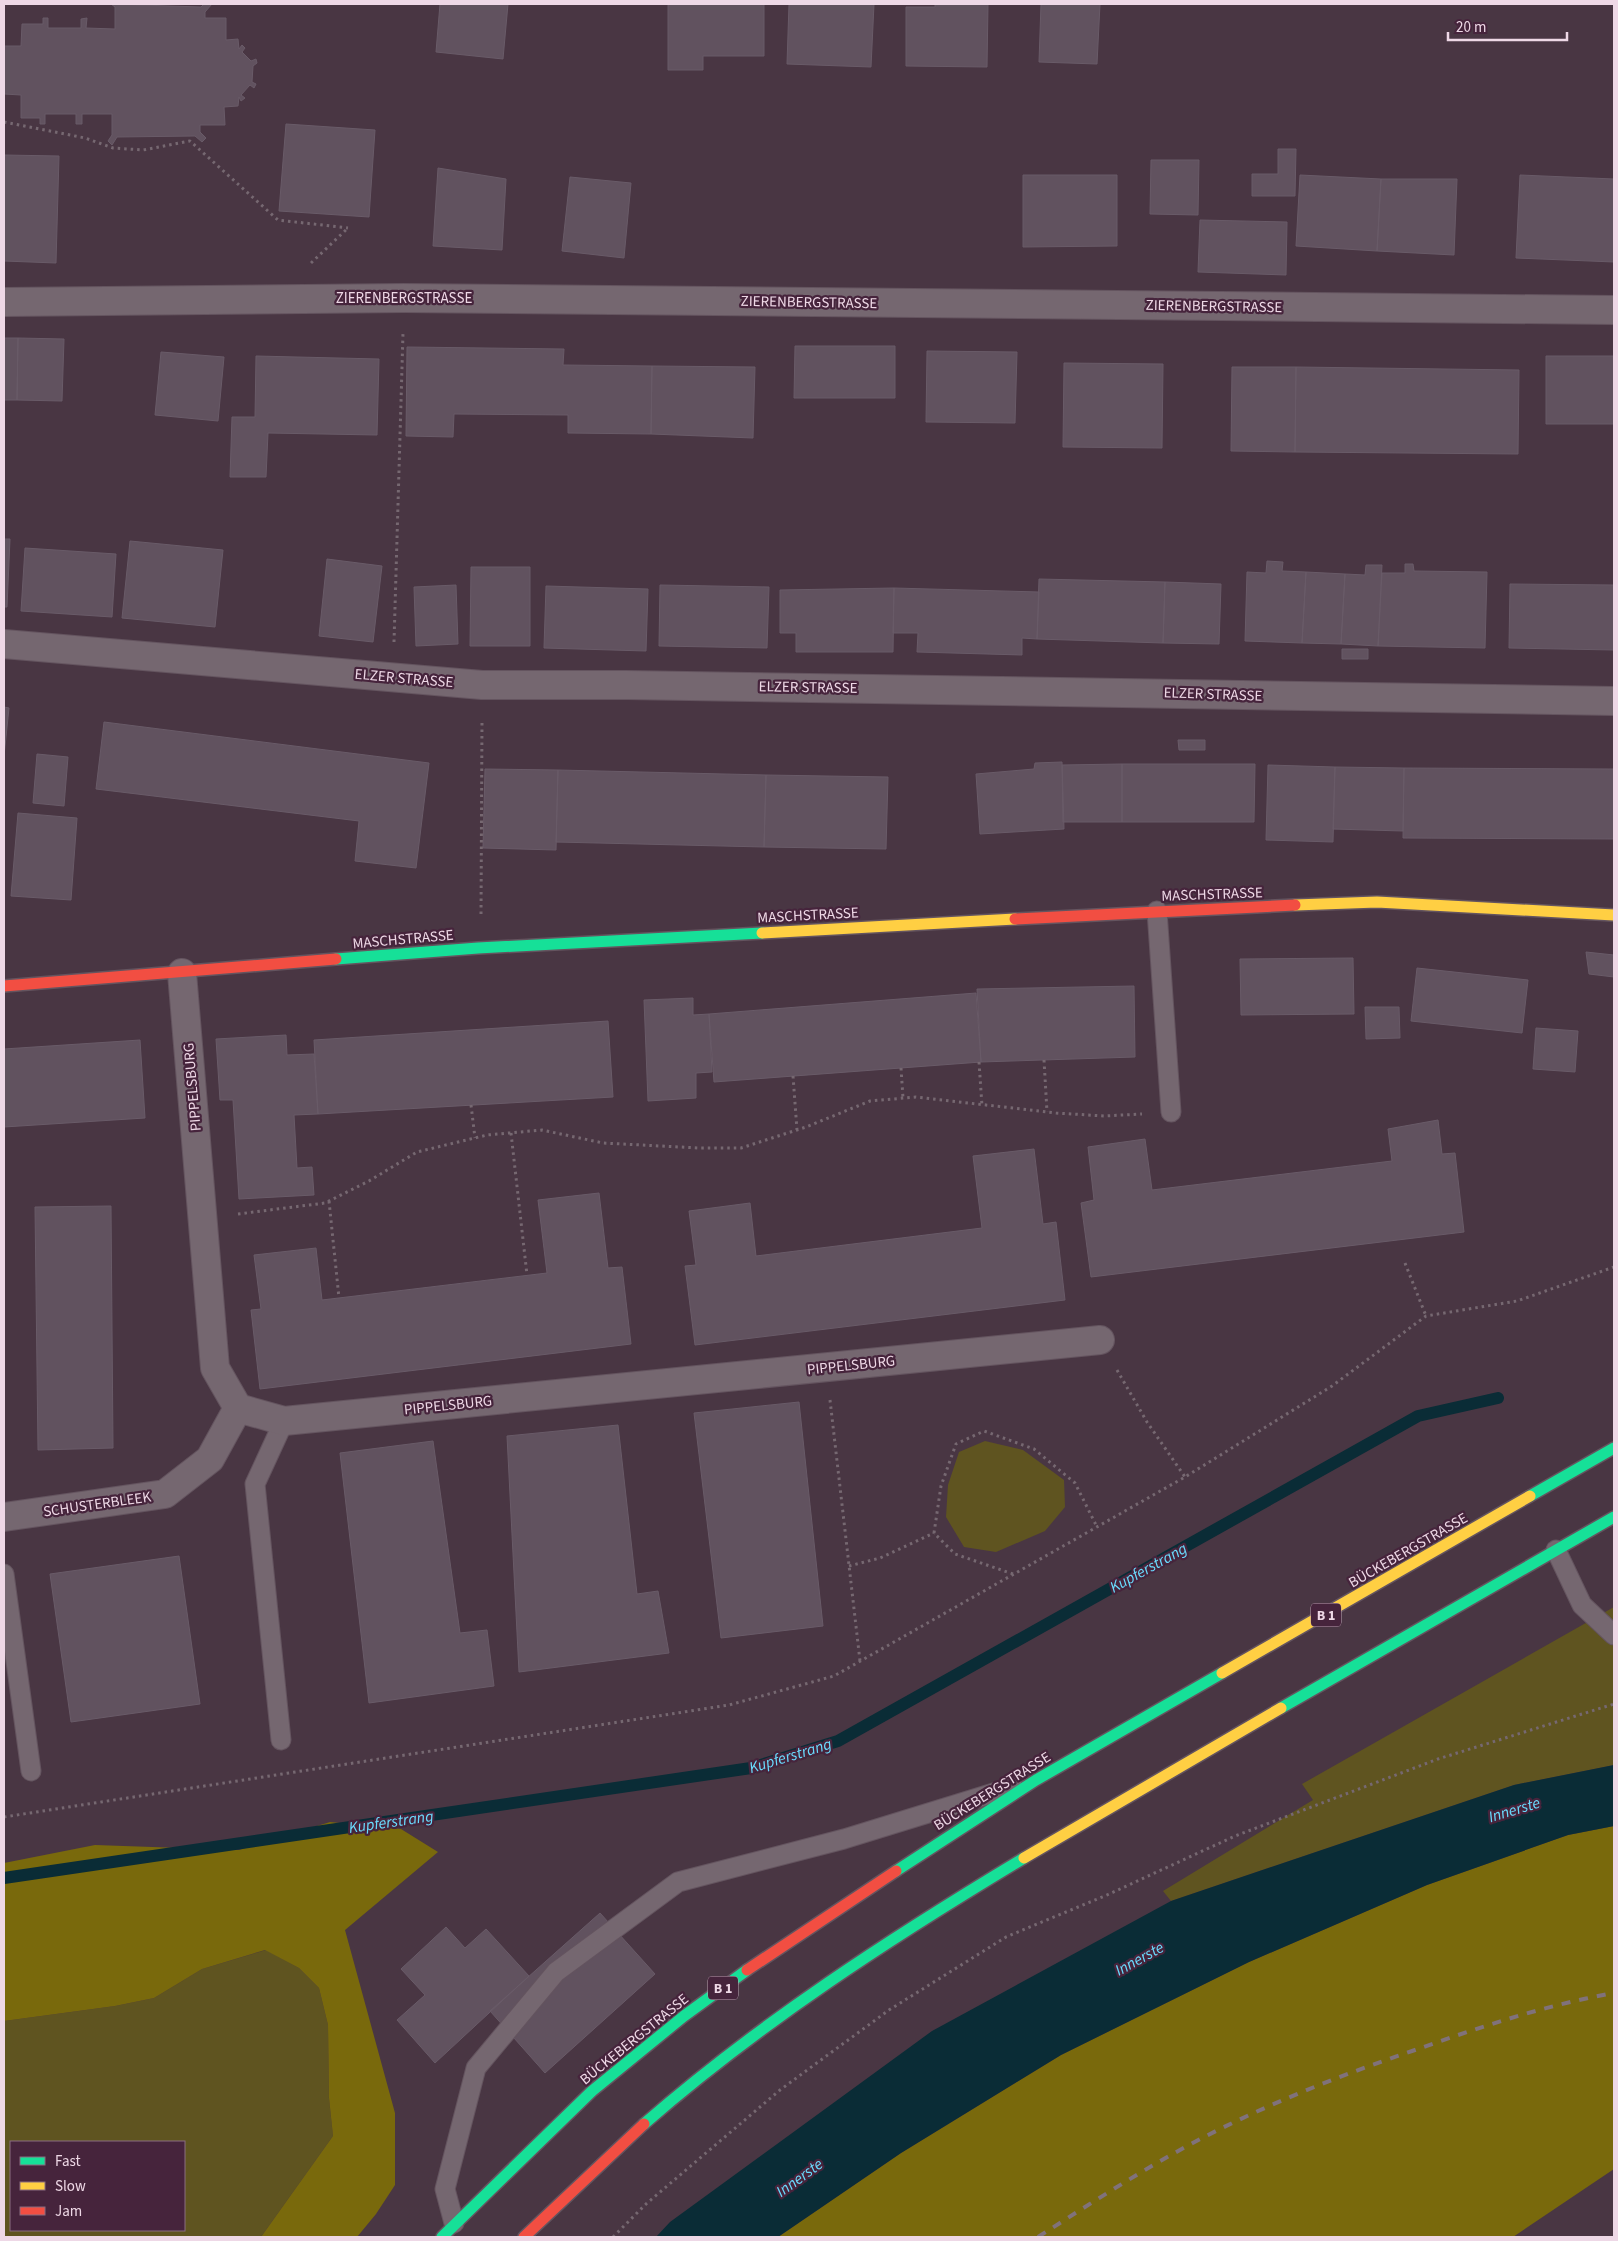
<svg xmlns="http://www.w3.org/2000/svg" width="1618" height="2241" viewBox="0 0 1618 2241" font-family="'Source Sans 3',sans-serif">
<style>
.green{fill:#5f5420;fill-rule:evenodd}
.forest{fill:#79690c}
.water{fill:#0a2c36}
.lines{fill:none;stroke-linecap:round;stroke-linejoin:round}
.stream{stroke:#0a2c36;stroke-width:12}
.building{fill:#61525f;stroke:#695b68}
.lane-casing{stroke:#64545f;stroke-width:21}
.street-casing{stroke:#64545f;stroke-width:30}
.fast-casing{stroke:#64545f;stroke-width:14}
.slow-casing{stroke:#64545f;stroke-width:14}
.jam-casing{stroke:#64545f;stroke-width:14}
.path{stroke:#766871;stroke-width:3;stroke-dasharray:2.5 4;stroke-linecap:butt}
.lane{stroke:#756770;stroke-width:19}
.street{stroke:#756770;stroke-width:28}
.fast{stroke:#16e098;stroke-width:11}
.slow{stroke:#ffcf43;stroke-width:11}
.jam{stroke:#f24e42;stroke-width:11}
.rail{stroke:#80727b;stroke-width:4;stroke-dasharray:9 9;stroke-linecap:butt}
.labels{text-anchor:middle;stroke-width:4.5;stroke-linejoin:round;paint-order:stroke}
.shield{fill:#46243c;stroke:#bca2b3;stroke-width:1}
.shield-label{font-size:14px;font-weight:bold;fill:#eed8e6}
.street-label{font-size:15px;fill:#eed8e6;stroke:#46243c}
.water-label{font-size:16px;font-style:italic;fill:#6addff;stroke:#46243c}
</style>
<rect width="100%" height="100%" fill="#493643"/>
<!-- green -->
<path class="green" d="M985 1441 1023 1450 1064 1480 1065 1507 1045 1531 996 1552 964 1547 946 1517 948 1485 959 1452Z
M1614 1607V1765L1514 1785 1171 1901 1163 1891 1313 1800 1302 1784Z
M266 1950 299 1968 319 1988 328 2025 329 2098 333 2136 261 2237H4V2021L115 2006 154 1998 202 1969ZM11 2142H184V2230H11Z"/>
<!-- forest -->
<path class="forest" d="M330 1822 401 1829 438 1852 345 1930 395 2113V2185L376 2214 357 2237H261L333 2136 329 2098 328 2025 319 1988 299 1968 265 1950 202 1969 154 1998 115 2006 4 2021V1863L95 1845 239 1850Z
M1614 1826V2169L1513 2237H778L901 2153 1061 2055 1249 1962 1427 1885 1568 1835Z"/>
<!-- water -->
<path class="water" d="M1614 1765V1826L1568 1835 1427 1885 1249 1962 1061 2055 901 2153 778 2237H656L670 2222 932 2031 1171 1901 1514 1785Z"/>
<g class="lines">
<!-- stream -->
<path class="stream" d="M4 1878 751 1768 838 1741 1418 1416 1498 1398"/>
</g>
<!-- building -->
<path class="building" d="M111 4 201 7 204 4H212L205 12V18H226V40L238 39 239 49 242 45 245 48 242 52 251 61 256 59 257 63 253 66 252 82 256 84 254 88 250 85 241 95 245 98 241 101 239 97 238 106 224 107 225 125H200V132L206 138 202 142 195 136 117 137 112 145 108 141 112 135V114H82V124H76V114H45V124H40V118H21V95L4 94V46H21L22 24H43V18H48V28H81V19L87 18 86 28 115 29V7Z
M440 4H508L503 59 436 52Z
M668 4H764V56H703V70H668Z
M789 4H874L871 67 787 64Z
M935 4H988L987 67 906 66V7H935Z
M1041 4H1100L1097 64 1039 62Z
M286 124 375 130 369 217 279 211Z
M1278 149H1296L1295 196H1252V174H1278Z
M4 155 59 156 56 263 4 261Z
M1151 160H1199L1198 215 1150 214Z
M438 168 506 179 502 250 433 246Z
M1023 175H1117V246L1023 247Z
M1300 175 1381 179 1377 251 1296 246Z
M1520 175 1614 179V262L1516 258Z
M570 177 631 183 624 258 562 251Z
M1381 179H1457L1454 255 1377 251Z
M1200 220 1287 222 1286 275 1198 272Z
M4 338H18L17 400H4Z
M18 338 64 339 62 401 17 400Z
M795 346H895V398H794Z
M407 347 564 349 563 365 652 366 651 434 568 433V415L454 414 453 437 406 436Z
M927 351 1017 352 1015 423 926 422Z
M161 352 224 357 218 421 155 415Z
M256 356 379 359 377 435 268 433 266 477H230L232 417H255Z
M1546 356H1614V424H1546Z
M1064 363 1163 364 1162 448 1063 447Z
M652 366 755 367 753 438 651 434Z
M1232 367H1296L1295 452 1231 451Z
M1296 367 1519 370 1518 454 1295 452Z
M4 539H10L7 607H4Z
M130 541 223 550 215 627 122 618Z
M25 548 116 554 112 617 21 611Z
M327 559 382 566 373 642 319 636Z
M1267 561 1283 562 1282 571 1306 572 1302 643 1245 641 1247 572 1266 573Z
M1405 564H1413L1414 571 1487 572 1485 648 1378 646 1382 573H1405Z
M1366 565H1382L1378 646 1341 644 1345 574 1365 575Z
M471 567H530V646H470Z
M1306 572 1345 574 1341 644 1302 643Z
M1039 579 1165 582 1163 643 1037 639Z
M1165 582 1221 584 1219 644 1163 643Z
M1510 584 1614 585V650L1509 648Z
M456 585 458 644 416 646 414 587Z
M660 585 769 587 767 648 659 646Z
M546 586 648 589 646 651 544 648Z
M894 588 893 652H796V633H780V590Z
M894 588 1039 592 1037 639 1022 638V655L917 652 918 633H893Z
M1342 649H1368V659H1342Z
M4 707 9 708 4 756Z
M104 722 429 763 416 868 355 861 359 821 96 789Z
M1178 740H1205V750H1179Z
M37 754 68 757 64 806 33 803Z
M1062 762 1064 829 980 834 976 774 1034 769 1035 763Z
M1122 764V822H1063L1062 765Z
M1122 764H1255L1254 822H1122Z
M1268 765 1335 767 1333 842 1266 840Z
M1335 767 1404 768 1403 831 1333 829Z
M1404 768 1614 769V839L1403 838Z
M485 769 558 770 556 850 483 848Z
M558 770 766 775 764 847 556 842Z
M766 775 888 777 886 849 764 847Z
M18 813 77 818 71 900 11 896Z
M1586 952 1614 955V977L1589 974Z
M1353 958 1354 1014 1241 1015 1240 959Z
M1417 968 1528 980 1522 1033 1411 1021Z
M1134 986 1135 1057 981 1062 977 989Z
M976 993 981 1062 714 1082 709 1014Z
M693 998V1015L709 1014 712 1072 696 1073V1098L648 1101 644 1000Z
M1365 1007H1399L1400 1038 1366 1039Z
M608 1021 613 1097 318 1114 314 1040Z
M1536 1028 1578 1031 1575 1072 1533 1069Z
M286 1035 287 1055 314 1054 318 1114 294 1115 297 1168 312 1167 314 1195 239 1199 233 1100H220L216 1039Z
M140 1040 145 1118 4 1127V1049Z
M1438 1120 1442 1154 1455 1153 1464 1232 1091 1277 1081 1203 1094 1200 1088 1147 1145 1139 1152 1190 1392 1161 1388 1129Z
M1034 1149 1043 1224 1056 1222 1065 1300 695 1345 685 1266 696 1265 689 1211 750 1203 756 1256 982 1228 973 1156Z
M599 1193 608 1268 622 1267 631 1344 260 1389 251 1310 261 1309 254 1255 316 1248 322 1300 547 1273 538 1200Z
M111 1206 113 1448 38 1450 35 1207Z
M799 1402 823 1626 721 1638 694 1413Z
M618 1425 637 1594 658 1591 669 1653 519 1672 507 1436Z
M433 1441 460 1633 487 1630 494 1686 369 1703 340 1453Z
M179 1556 200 1704 71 1722 50 1574Z
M600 1913 655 1974 545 2073 490 2011Z
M446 1927 465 1948 486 1929 529 1976 435 2063 397 2020 425 1995 401 1969Z"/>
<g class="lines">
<defs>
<path id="lane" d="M1157 911 1171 1112
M1556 1550 1582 1605 1614 1635
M4 1574 31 1771
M281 1740 255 1484 284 1421
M454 2223 445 2189 476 2068 556 1972 678 1882 844 1839 1013 1787"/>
<path id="street" d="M4 302 404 298 1614 310
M4 644 482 685H627L1614 701
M182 973 215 1368 238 1408 284 1421 1100 1340
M4 1517 165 1494 210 1459 238 1408"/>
<path id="fast" d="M336 959 478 948 762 933
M1530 1496 1614 1448
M1281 1708 1614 1517
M896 1871 1036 1780 1222 1673
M644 2124C761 2022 891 1938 1024 1858
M442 2237 592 2091 684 2016 747 1970"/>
<path id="slow" d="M1295 905 1377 902 1614 915
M762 933 1015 919
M1222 1673 1530 1496
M1024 1858 1281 1708"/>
<path id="jam" d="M1015 919 1295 905
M4 986 336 959
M747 1970 896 1871
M524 2237 644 2124"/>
</defs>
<!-- lane casing -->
<use href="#lane" class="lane-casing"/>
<!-- street casing -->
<use href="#street" class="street-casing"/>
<!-- fast casing -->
<use href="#fast" class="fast-casing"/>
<!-- slow casing -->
<use href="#slow" class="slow-casing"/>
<!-- jam casing -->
<use href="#jam" class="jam-casing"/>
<!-- path -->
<path class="path" d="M4 122 85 138 113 148 143 150 190 141 278 220 348 228
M311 263 348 228
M394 642 403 333
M481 914 482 720
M1044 1060 1047 1112
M979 1062 982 1106
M901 1068 903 1098
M793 1076 797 1130
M471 1105 475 1138
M511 1133 527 1275
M329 1201 339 1298
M238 1214 325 1203 369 1181 417 1152 487 1135 542 1130 603 1143 699 1148H741L806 1127 870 1101 916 1097 1056 1113 1104 1116 1142 1114
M1405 1263 1426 1316
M1117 1370 1147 1422 1185 1477
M830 1400 860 1661
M849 1566 880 1558 934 1533
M1013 1574 955 1554 934 1533 941 1486 956 1444 984 1431 1034 1449 1075 1483 1097 1527
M4 1817 729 1705 834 1676 1185 1477 1332 1386 1426 1316 1517 1301 1614 1267
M613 2237 646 2204 780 2090 889 2010 1006 1937 1107 1895 1235 1836 1438 1759 1614 1704"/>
<!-- lane -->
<use href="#lane" class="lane"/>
<!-- street -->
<use href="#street" class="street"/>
<!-- fast -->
<use href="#fast" class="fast"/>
<!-- slow -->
<use href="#slow" class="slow"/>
<!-- jam -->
<use href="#jam" class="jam"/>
<!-- rail -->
<path class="rail" d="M1038 2237C1096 2200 1154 2162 1216 2131 1280 2099 1347 2073 1415 2050 1480 2027 1546 2005 1614 1993"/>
</g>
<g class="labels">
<!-- shield labels -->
<g class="shield">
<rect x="1311" y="1603.5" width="30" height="23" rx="4"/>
<rect x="708" y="1976.5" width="30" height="23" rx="4"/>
</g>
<g class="shield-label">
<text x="1326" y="1620">B 1</text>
<text x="723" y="1993">B 1</text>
</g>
<!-- street labels -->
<g class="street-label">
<text x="404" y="303">ZIERENBERGSTRASSE</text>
<text transform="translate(809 302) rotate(1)" y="5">ZIERENBERGSTRASSE</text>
<text transform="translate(1214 306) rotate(1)" y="5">ZIERENBERGSTRASSE</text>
<text transform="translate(404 678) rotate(5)" y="5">ELZER STRASSE</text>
<text transform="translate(808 687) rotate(1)" y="5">ELZER STRASSE</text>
<text transform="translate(1213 694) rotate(2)" y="5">ELZER STRASSE</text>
<text transform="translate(1212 894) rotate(-2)" y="5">MASCHSTRASSE</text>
<text transform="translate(808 915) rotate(-3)" y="5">MASCHSTRASSE</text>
<text transform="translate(403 939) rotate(-5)" y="5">MASCHSTRASSE</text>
<text transform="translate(192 1087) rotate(-95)" y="5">PIPPELSBURG</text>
<text transform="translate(851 1365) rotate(-6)" y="5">PIPPELSBURG</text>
<text transform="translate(448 1405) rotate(-6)" y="5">PIPPELSBURG</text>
<text transform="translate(97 1504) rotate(-8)" y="5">SCHUSTERBLEEK</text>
<text transform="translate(1408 1550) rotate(-30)" y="5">BÜCKEBERGSTRASSE</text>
<text transform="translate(992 1791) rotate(-32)" y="5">BÜCKEBERGSTRASSE</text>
<text transform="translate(634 2039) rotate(-39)" y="5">BÜCKEBERGSTRASSE</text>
</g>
<!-- water labels -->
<g class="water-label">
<text transform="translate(1148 1567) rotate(-29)" y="6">Kupferstrang</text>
<text transform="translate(790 1755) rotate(-17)" y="6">Kupferstrang</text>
<text transform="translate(1514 1809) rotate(-17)" y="6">Innerste</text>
<text transform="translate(391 1821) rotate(-8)" y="6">Kupferstrang</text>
<text transform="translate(1139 1958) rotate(-29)" y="6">Innerste</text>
<text transform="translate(799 2177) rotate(-36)" y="6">Innerste</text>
</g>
</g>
<!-- border -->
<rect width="1618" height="2241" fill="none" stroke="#eed8e6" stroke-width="10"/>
<!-- legend -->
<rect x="10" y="2141" width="175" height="90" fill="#46243c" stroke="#896c80"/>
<rect x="20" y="2157" width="25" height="8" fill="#16e098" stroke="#896c80"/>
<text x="55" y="2166" font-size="15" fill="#eed8e6">Fast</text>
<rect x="20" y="2182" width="25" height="8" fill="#ffcf43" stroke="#896c80"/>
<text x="55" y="2191" font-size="15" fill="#eed8e6">Slow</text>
<rect x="20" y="2207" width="25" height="8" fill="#f24e42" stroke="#896c80"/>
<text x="55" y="2216" font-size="15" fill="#eed8e6">Jam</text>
<!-- scale -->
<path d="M1448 32v8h119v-8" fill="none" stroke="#eed8e6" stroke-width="2.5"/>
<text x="1456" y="32" font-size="15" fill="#eed8e6" stroke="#46243c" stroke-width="4" paint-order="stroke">20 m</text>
</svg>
